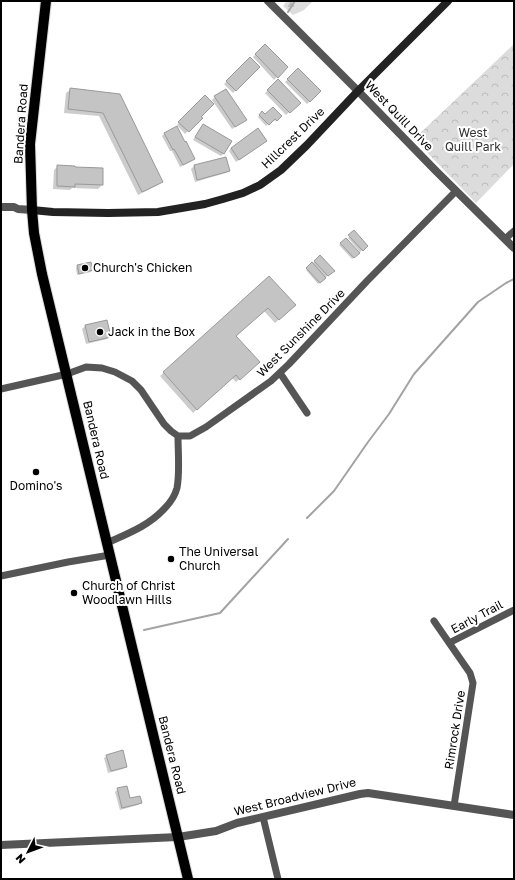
<svg xmlns="http://www.w3.org/2000/svg" width="515" height="880" viewBox="0 0 515 880" font-family="'Golos Text',sans-serif">
<style>
.forest{fill:url(#forest-firs)}
.park{fill:url(#park-crowns)}
.shadow{fill:#0003}
.lines{fill:none;stroke-linecap:round;stroke-linejoin:round}
.stream{stroke:#a3a3a3;stroke-width:2}
.building{fill:#c4c4c4;stroke:#999}
.primary-casing{stroke:#dbdbdb;stroke-width:12}
.minor{stroke:#555;stroke-width:7}
.tertiary{stroke:#555;stroke-width:8}
.secondary{stroke:#222;stroke-width:8}
.primary{stroke:#000;stroke-width:10}
.poi-dot{fill:#000;stroke:#fff;stroke-width:1.5}
.labels{text-anchor:middle;stroke-width:4;stroke-linejoin:round;paint-order:stroke}
.street-label{font-size:12px;fill:#000;stroke:#fff}
.park-label{font-size:12px;fill:#333;stroke:#fff}
.poi-label{font-size:12px;fill:#000;stroke:#fff;text-anchor:start}
</style>
<defs>
<pattern id="forest-firs" width="22" height="20" patternUnits="userSpaceOnUse"><rect width="22" height="20" fill="#dcdcdc"/><path d="M5 1l3.5 6h-7zM16 11l3.5 6h-7z" fill="#bbb"/></pattern>
<pattern id="park-crowns" width="20" height="18" patternUnits="userSpaceOnUse"><rect width="20" height="18" fill="#dcdcdc"/><path d="M2 6a3 3 0 1 1 6 0M12 15a3 3 0 1 1 6 0" fill="none" stroke="#bbb"/></pattern>
</defs>
<rect width="100%" height="100%" fill="#fff"/>
<!-- forest -->
<path class="forest" d="M287 1H313L304 10 293 15 283 6Z"/>
<!-- park -->
<path class="park" d="M514 44V164L476 203 414 139Z"/>
<!-- shadow -->
<path class="shadow" d="M265 45 287 67 274 80 253 57Z
M250 59 259 67 233 93 224 84Z
M298 69 320 91 307 104 285 82Z
M278 81 299 103 286 115 265 93Z
M70 90 119 95 162 181 158 185 138 195 99 116 64 113 66 93Z
M205 96 200 117 201 118 185 134 177 125Z
M215 97 246 120 243 122 232 129 212 100Z
M262 113 265 116H281L275 121 273 119 266 126 258 117Z
M203 125 231 141 223 154 221 156 193 140 200 128Z
M165 133 194 158 192 161 180 167 172 151H170L162 136Z
M263 143 236 162 229 151 231 148Z
M225 158 229 171 226 173 195 182 191 169 194 166Z
M58 166 74 168 102 169V185L98 189 72 188 70 190 53 189 54 170Z
M354 232 367 246 360 252 348 238Z
M346 239 359 253 352 259 339 245Z
M320 256 333 271 318 284 306 270Z
M90 263 92 270 91 272 77 275 76 268 77 266Z
M269 277 291 309 275 323 264 311 235 337 255 366 236 382 232 378 193 413 160 376Z
M106 321 110 336 107 339 86 344 82 329 85 326Z
M107 756 126 767 123 769 108 773 104 758Z
M118 789 129 799 141 802 138 805 120 810 115 792Z"/>
<g class="lines">
<!-- stream -->
<path class="stream" d="M288 12 295 1
M307 518 334 491 368 442 389 414 414 374 478 302 506 283 514 279
M144 630 220 613 288 539"/>
</g>
<!-- building -->
<path class="building" d="M265 44 288 67 278 78 255 54Z
M250 57 260 67 236 91 226 81Z
M298 68 321 91 310 102 287 79Z
M278 79 301 103 290 113 267 90Z
M70 88 120 94 163 182 142 192 103 113 68 109Z
M226 89 247 120 235 127 214 96Z
M205 95 214 104 201 117 203 118 189 132 178 122Z
M273 107 282 116 277 121 275 119 269 125 259 115 262 111 265 114Z
M203 124 232 141 224 154 195 137Z
M177 126 185 142 186 141 195 159 183 165 174 149 173 150 164 133Z
M258 128 267 141 239 160 231 148Z
M226 157 230 171 197 180 194 165Z
M57 165 75 166V167L103 168V185L75 184V187L57 186Z
M354 230 368 246 363 251 348 235Z
M346 238 360 253 354 258 340 243Z
M320 255 335 271 328 276 314 261Z
M91 262 93 270 79 274 77 265Z
M312 262 326 278 320 283 306 268Z
M269 276 296 305 279 320 268 308 236 336 260 362 240 380 236 375 197 410 163 372Z
M107 320 111 337 89 342 85 325Z
M123 750 127 767 111 771 106 755Z
M127 786 130 798 140 796 142 803 122 808 117 788Z"/>
<g class="lines">
<defs>
<path id="primary" d="M46 1 30 144 32 210 34 233 42 274 188 879"/>
</defs>
<!-- primary casing -->
<use href="#primary" class="primary-casing"/>
<!-- minor -->
<path class="minor" d="M505 239 514 231
M280 373 307 413
M1 389 67 374 86 367 102 368 115 372 132 381 141 390 164 424 171 431 178 436H190L206 427 271 381 289 364 367 281 456 191
M107 543C129 533 148 526 164 509 170 503 175 496 177 488 180 473 178 452 178 436
M1 576 68 562 110 555
M434 621 470 673 473 683 454 806
M449 643 514 610
M263 817 278 879"/>
<!-- tertiary -->
<path class="tertiary" d="M268 1 358 91 436 171 514 248
M1 207H14L18 209 32 210
M1 845 178 837 216 831 237 823 360 794 368 793 514 815"/>
<!-- secondary -->
<path class="secondary" d="M32 210 53 212 108 213 158 212 205 204 223 199 243 193 260 185 281 170 307 145 358 91 448 1"/>
<!-- primary -->
<use href="#primary" class="primary"/>
</g>
<!-- markers -->
<g class="poi-dot">
<circle cx="85" cy="268" r="4"/>
<circle cx="100" cy="332" r="4"/>
<circle cx="36" cy="472" r="4"/>
<circle cx="171" cy="559" r="4"/>
<circle cx="74" cy="593" r="4"/>
</g>
<g class="labels">
<!-- street labels -->
<g class="street-label">
<text transform="translate(399 116) rotate(46)" y="4">West Quill Drive</text>
<text transform="translate(21 124) rotate(-86)" y="4">Bandera Road</text>
<text transform="translate(293 138) rotate(-44)" y="4">Hillcrest Drive</text>
<text transform="translate(301 333) rotate(-45)" y="4">West Sunshine Drive</text>
<text transform="translate(96 440) rotate(77)" y="4">Bandera Road</text>
<text transform="translate(477 617) rotate(-28)" y="4">Early Trail</text>
<text transform="translate(455 730) rotate(-81)" y="4">Rimrock Drive</text>
<text transform="translate(172 755) rotate(76)" y="4">Bandera Road</text>
<text transform="translate(295 797) rotate(-14)" y="4">West Broadview Drive</text>
</g>
<!-- park labels -->
<g class="park-label">
<text x="473" y="137">West<tspan x="473" dy="14">Quill Park</tspan></text>
</g>
<!-- poi labels -->
<g class="poi-label">
<text x="93" y="272">Church's Chicken</text>
<text x="108" y="336">Jack in the Box</text>
<text x="36" y="490" text-anchor="middle">Domino's</text>
<text x="179" y="556">The Universal<tspan x="179" dy="14">Church</tspan></text>
<text x="82" y="590">Church of Christ<tspan x="82" dy="14">Woodlawn Hills</tspan></text>
</g>
</g>
<!-- border -->
<rect width="515" height="880" fill="none" stroke="#000000" stroke-width="4"/>
<!-- north arrow -->
<g transform="translate(28 852) rotate(228)" stroke="#ffffff" stroke-width="3" paint-order="stroke">
<path d="M0-3L7 15L0 10L-7 15Z" fill="#000000"/>
<text y="-6" font-size="11" font-weight="bold" text-anchor="middle" fill="#000000">N</text>
</g>
</svg>
